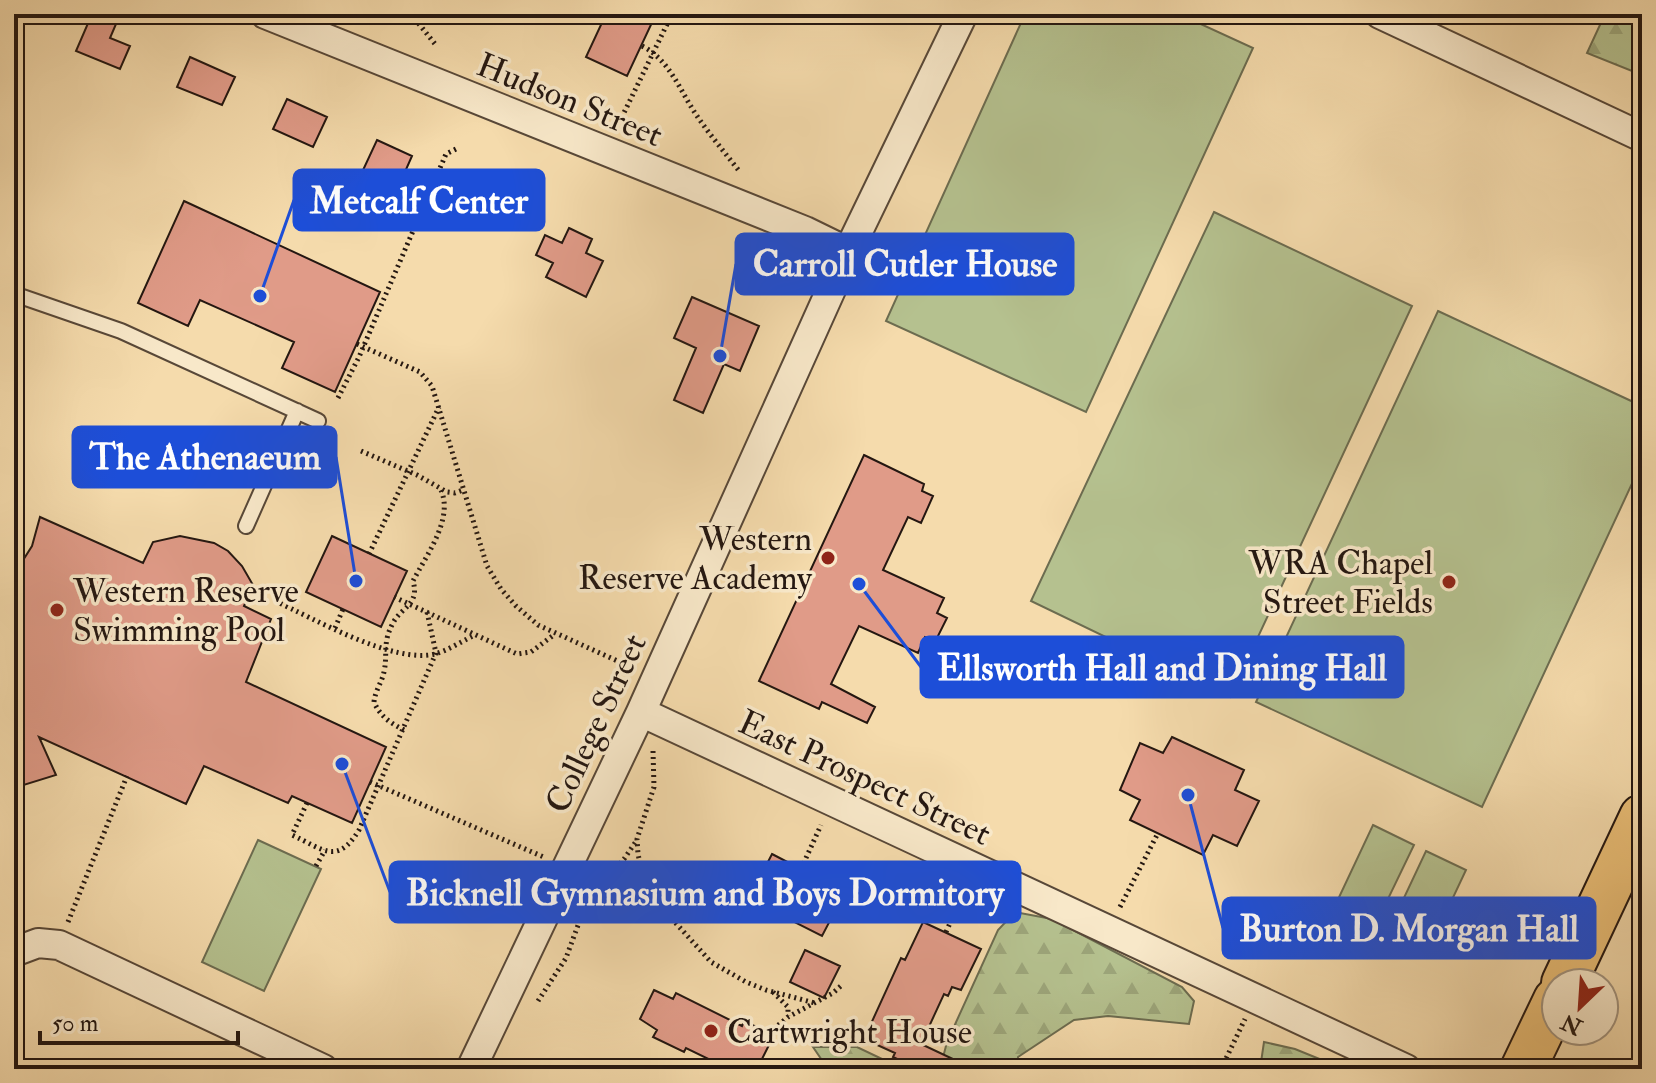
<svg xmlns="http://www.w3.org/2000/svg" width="1656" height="1083" viewBox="0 0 1656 1083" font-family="'IM FELL Double Pica',serif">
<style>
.forest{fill:url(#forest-firs);stroke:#6c6c50;stroke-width:2}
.pitch{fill:#b5c18f;stroke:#6c6c50;stroke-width:2}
.building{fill:#e09b88;stroke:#241711;stroke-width:2}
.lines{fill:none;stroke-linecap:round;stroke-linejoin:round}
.lane-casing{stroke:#584838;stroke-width:18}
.street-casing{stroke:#584838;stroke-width:32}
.primary-casing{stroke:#241711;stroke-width:48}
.path{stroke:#241711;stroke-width:5;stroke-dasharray:2 4;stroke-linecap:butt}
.lane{stroke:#f8e8c9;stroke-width:14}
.street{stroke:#f8e8c9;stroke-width:28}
.primary{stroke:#eabe76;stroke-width:44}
.poi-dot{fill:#8f2418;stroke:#f8e8c9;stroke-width:3}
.labels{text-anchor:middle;stroke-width:7;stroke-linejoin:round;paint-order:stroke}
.street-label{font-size:34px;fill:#241711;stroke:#f8e8c9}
.poi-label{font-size:34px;fill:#241711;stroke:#f8e8c9;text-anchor:end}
.leader{fill:none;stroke:#1d4ed8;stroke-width:3}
.callout-dot{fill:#1d4ed8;stroke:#f8e8c9;stroke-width:3}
.callout{fill:#1d4ed8;stroke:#1d4ed8;stroke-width:3}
.callout-label{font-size:36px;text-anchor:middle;font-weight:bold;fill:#fff}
</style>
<defs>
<pattern id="forest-firs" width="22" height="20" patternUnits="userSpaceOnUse" patternTransform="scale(2)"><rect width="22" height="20" fill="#b5c18f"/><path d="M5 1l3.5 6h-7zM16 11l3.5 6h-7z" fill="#9ca57a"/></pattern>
</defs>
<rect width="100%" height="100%" fill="#f5dbac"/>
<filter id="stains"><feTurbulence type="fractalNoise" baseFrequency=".0025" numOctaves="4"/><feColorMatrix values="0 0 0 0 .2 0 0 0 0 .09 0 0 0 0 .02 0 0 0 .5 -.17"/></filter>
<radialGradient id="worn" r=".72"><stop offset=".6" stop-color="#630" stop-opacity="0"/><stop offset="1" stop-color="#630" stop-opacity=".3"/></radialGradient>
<!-- forest -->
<path class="forest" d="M1605 14H1642V75L1587 53Z
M1015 912 1052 919 1182 987 1194 1001 1189 1024 1108 1016 1074 1020 1018 1057 1017 1069H940L947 1042 998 930Z
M1264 1042 1295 1049 1344 1069H1260Z
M813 1047H857L903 1069H828Z"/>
<!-- pitch -->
<path class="pitch" d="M1025 14H1179L1253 48 1086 412 886 321Z
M1214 212 1412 306 1230 697 1031 601Z
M1438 311 1642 406V462L1482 807 1256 702Z
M1373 825 1414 845 1373 930 1333 910Z
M258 840 321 869 264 991 202 962Z
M1426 851 1466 870 1426 955 1386 936Z"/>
<!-- building -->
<path class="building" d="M92 14 116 24 110 38 130 46 120 69 76 51Z
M606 14H656L627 76 586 57Z
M190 57 235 77 222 105 177 87Z
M287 99 327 117 313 147 273 129Z
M377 140 412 156 393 199 357 183Z
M184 201 380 292 335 392 282 368 294 342 200 300 188 326 138 303Z
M569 228 592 239 586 253 603 261 586 297 546 277 553 263 536 255 545 235 562 243Z
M692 297 759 326 740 371 724 364 703 413 674 400 696 348 674 338Z
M864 455 924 484 922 491 933 496 921 523 908 517 883 570 944 598 937 613 947 618 935 642 925 637 918 653 859 626 831 684 875 707 867 723 822 702 819 709 759 681Z
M40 517 143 563 153 542 180 536 214 543 228 551 242 566 253 585 244 606 271 619 246 682 386 747 352 823 292 796 288 803 204 766 186 804 39 737 56 775 14 788V582L20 565 32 546Z
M332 536 407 571 381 627 306 592Z
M1172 737 1244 770 1235 790 1259 801 1237 846 1213 835 1203 855 1130 820 1140 800 1120 790 1140 743 1163 753Z
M772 854 845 892 822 936 749 899Z
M923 922 981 949 961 990 952 987 948 996 944 994 921 1044 974 1069H918L893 1057 895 1053 864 1039 901 958 905 960Z
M805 950 840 966 824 998 790 982Z
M654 990 673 999 676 993 742 1026 744 1021 774 1035 757 1069H729L686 1048 684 1052 653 1037 657 1030 640 1019Z"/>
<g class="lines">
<defs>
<path id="lane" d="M14 294 121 331 318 421
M246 526 297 411"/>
<path id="street" d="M265 14 805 231 848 252
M1380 14 1642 137
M641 712 1406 1069
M14 952 38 943 59 945 323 1069
M471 1069 641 712 848 252 963 14"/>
<path id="primary" d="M1564 983 1642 817
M1523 1069 1556 1000"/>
</defs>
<!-- lane casing -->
<use href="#lane" class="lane-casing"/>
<!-- street casing -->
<use href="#street" class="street-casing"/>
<!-- primary casing -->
<use href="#primary" class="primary-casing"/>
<!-- path -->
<path class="path" d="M411 14 435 44
M642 46C670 60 680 91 697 116 710 135 725 153 740 172
M619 123 672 14
M357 344 420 372 432 386 487 566 501 589 516 606 538 625 633 668
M338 398 359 357 446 154 456 149
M361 451 417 475 447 492 455 493 463 490
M369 554 439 407
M394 597 517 654 531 652 555 634
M275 601C315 619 393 664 435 654 449 650 462 641 475 635
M335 628 343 609
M404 730C390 723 380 716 374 702 375 691 382 682 384 672 388 653 382 643 393 623 401 607 420 605 413 581 427 554 455 517 440 488
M653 751 654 787 637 839 638 854 643 877 653 898 711 962 746 982 766 990 815 1003
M370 782 546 858
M307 803 292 835C323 849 337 866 359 830L436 653 427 612
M316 866 325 850
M801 869 821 825
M591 879 653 900
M1120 907 1158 833
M68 922 127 776
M946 932 965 890
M773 992 788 1007V1016
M538 1001 566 958 588 898 624 859 637 840
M769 1033 788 1017 833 993 843 984
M1221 1069 1245 1019"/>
<!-- lane -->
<use href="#lane" class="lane"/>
<!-- street -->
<use href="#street" class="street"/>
<!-- primary -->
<use href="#primary" class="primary"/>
</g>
<!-- markers -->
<g class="poi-dot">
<circle cx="828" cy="558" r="8"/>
<circle cx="1449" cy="582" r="8"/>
<circle cx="57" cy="610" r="8"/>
<circle cx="711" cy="1031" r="8"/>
</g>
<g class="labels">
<!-- street labels -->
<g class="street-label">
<text transform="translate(570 99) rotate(22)" y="12">Hudson Street</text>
<text transform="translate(595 723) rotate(-65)" y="12">College Street</text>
<text transform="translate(865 777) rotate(25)" y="12">East Prospect Street</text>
</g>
<!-- poi labels -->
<g class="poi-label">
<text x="812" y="550">Western<tspan x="812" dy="39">Reserve Academy</tspan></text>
<text x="1433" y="574">WRA Chapel<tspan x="1433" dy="39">Street Fields</tspan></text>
<text x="73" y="602" text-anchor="start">Western Reserve<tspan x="73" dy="39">Swimming Pool</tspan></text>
<text x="727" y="1043" text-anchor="start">Cartwright House</text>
</g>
</g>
<!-- callouts -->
<path class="leader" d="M260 296L294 200M720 356L736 264M356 581L336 457M859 584L921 667M342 764L390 892M1188 795L1223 928"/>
<g class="callout-dot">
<circle cx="260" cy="296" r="8"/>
<circle cx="720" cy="356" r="8"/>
<circle cx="356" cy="581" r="8"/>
<circle cx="859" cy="584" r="8"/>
<circle cx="342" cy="764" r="8"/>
<circle cx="1188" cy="795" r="8"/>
</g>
<g class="callout">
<rect x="294" y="170" width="250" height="60" rx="8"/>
<rect x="736" y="234" width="337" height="60" rx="8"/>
<rect x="73" y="427" width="263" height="60" rx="8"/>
<rect x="921" y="637" width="482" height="60" rx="8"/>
<rect x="390" y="862" width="630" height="60" rx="8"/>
<rect x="1223" y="898" width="372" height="60" rx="8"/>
</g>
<g class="callout-label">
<text x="419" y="213">Metcalf Center</text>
<text x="905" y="276">Carroll Cutler House</text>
<text x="205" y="469">The Athenaeum</text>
<text x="1162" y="680">Ellsworth Hall and Dining Hall</text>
<text x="705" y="905">Bicknell Gymnasium and Boys Dormitory</text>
<text x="1409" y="941">Burton D. Morgan Hall</text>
</g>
<!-- margin -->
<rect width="1656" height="1083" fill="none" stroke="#f5dbac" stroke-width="48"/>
<rect x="16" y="16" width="1624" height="1051" fill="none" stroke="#241711" stroke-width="4"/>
<rect x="24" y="24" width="1608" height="1035" fill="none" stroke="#241711" stroke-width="2"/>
<!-- north arrow -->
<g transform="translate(1580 1007) rotate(205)"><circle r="38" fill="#f8e8c9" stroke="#a3947f" stroke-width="2"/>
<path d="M0-6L14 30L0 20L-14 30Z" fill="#8f2418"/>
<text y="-12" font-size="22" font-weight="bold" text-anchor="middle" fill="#241711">N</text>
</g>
<!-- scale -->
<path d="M40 1031v12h198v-12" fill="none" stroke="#241711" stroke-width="4"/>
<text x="52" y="1031" font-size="24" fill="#241711" stroke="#f8e8c9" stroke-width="6" paint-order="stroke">50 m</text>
<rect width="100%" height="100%" filter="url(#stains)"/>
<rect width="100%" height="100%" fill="url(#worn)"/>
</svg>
